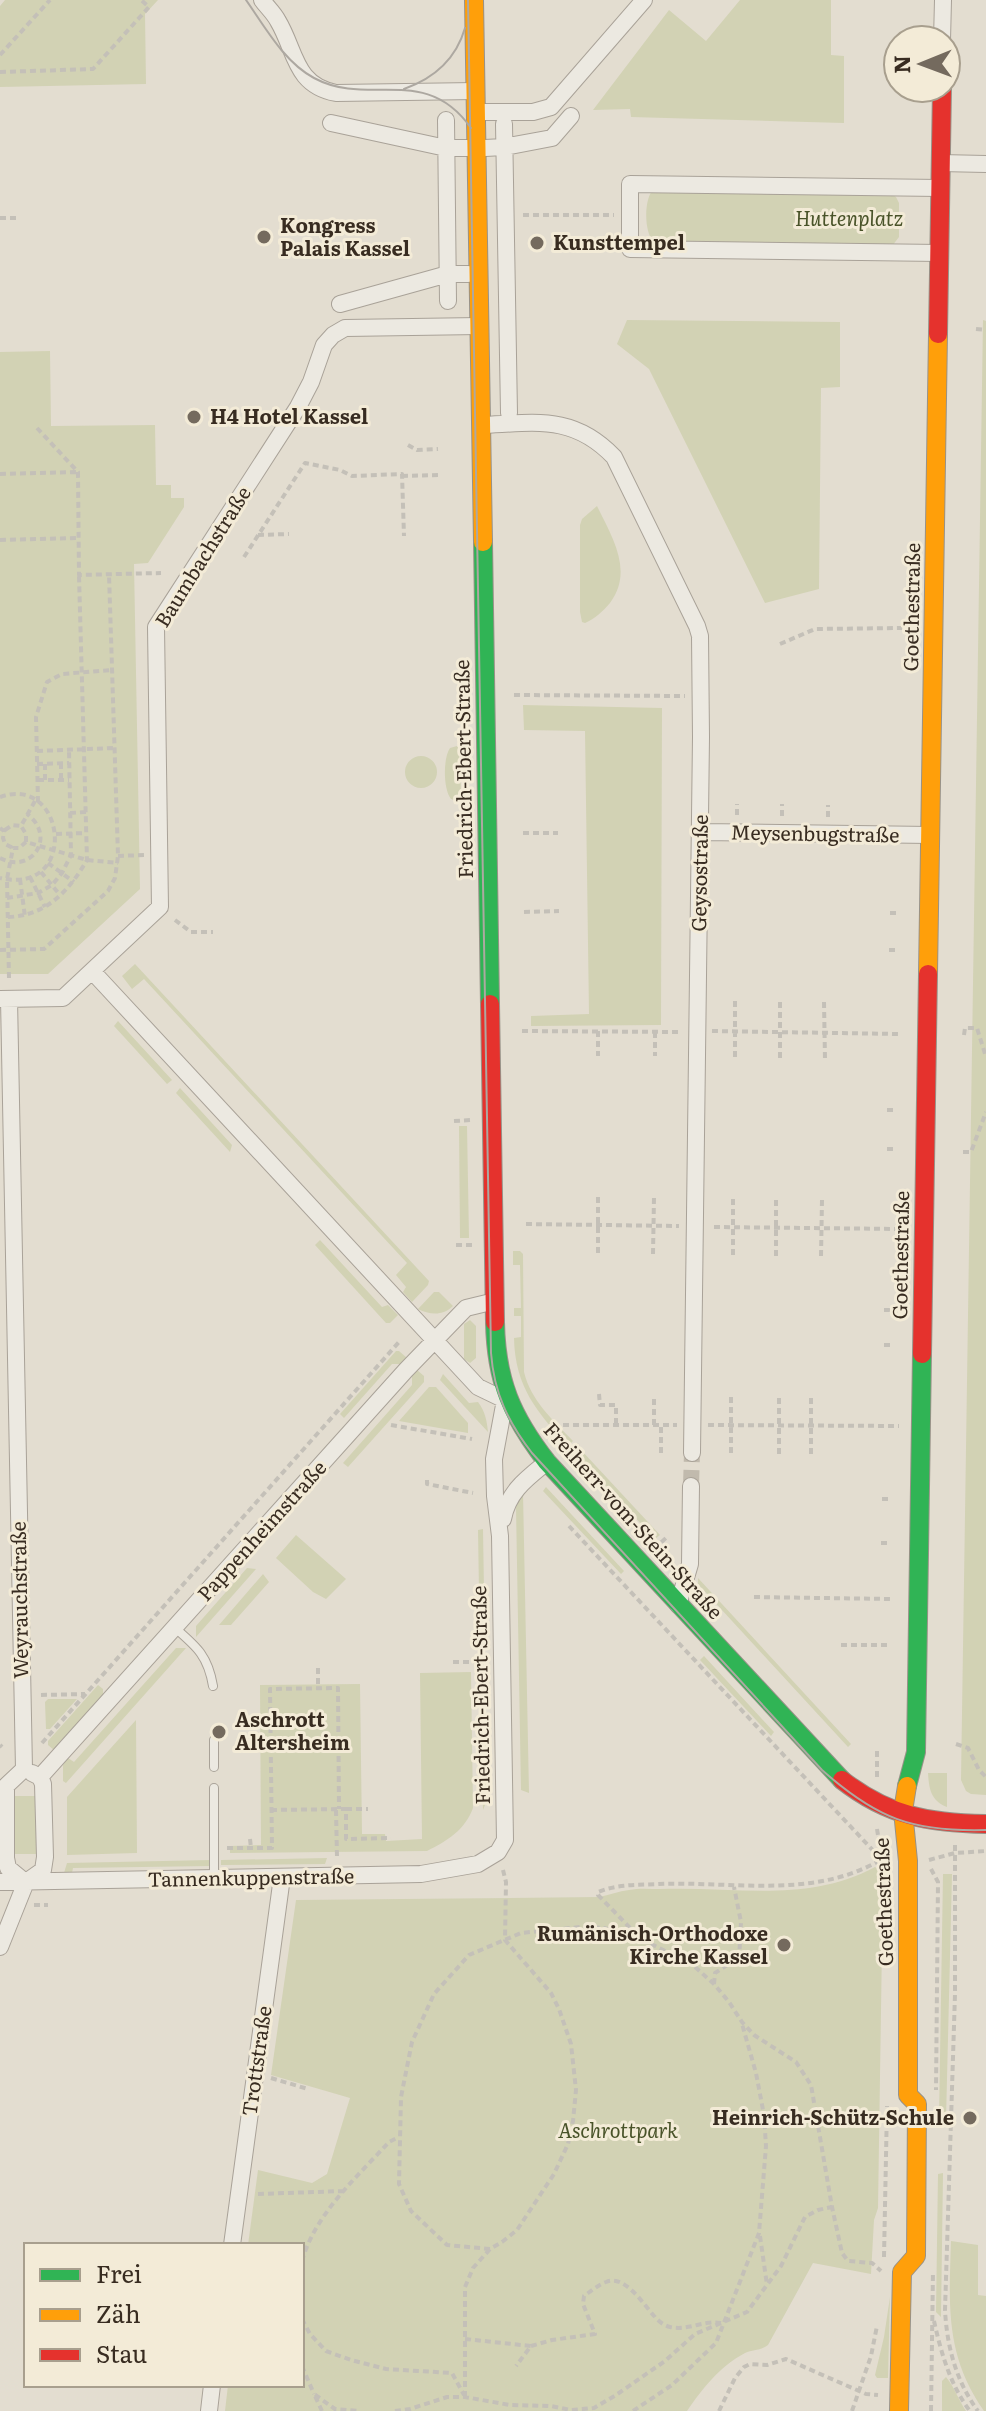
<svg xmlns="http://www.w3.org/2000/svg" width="986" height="2411" viewBox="0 0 986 2411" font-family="Literata,serif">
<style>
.green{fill:#d2d2b4}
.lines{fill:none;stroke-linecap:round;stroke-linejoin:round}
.street-tunnel{stroke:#c1baad;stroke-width:16;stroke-dasharray:16 8;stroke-linecap:butt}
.lane-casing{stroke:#a9a298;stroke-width:10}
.street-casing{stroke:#a9a298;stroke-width:18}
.fast-casing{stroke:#989288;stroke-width:20}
.slow-casing{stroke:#989288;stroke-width:20}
.jam-casing{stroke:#989288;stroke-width:20}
.path{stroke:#c4c0b8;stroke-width:4;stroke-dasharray:6 4;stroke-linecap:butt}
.lane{stroke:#ece9e1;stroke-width:8}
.street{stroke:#ece9e1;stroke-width:16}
.fast{stroke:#30b455;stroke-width:18}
.slow{stroke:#ff9f0a;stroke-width:18}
.jam{stroke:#e5322d;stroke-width:18}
.tram{stroke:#ada8a1;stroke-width:2}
.poi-dot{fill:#746a5e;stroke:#f3ebd7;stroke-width:3}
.labels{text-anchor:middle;stroke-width:6;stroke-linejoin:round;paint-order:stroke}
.park-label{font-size:20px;font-style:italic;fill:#495329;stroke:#f3ebd7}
.poi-label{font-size:20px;font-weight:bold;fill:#382c21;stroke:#f3ebd7;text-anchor:start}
.street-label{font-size:20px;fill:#382c21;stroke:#f3ebd7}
</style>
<rect width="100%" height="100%" fill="#e3ddd0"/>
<!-- green -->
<path class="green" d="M5 0H158L145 14 146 84 0 87V6Z
M740 0H831V55L844 56V123L631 117 630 109 593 110 669 10 706 41Z
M652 191 891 194 896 197 899 203V237L892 246 654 242C644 233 644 201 652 191Z
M627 320 840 322V387L821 388 819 589 765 603 649 369 617 344Z
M983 320 986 321V1795L971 1794 966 1791 961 1780Z
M50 351 51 426 155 425 156 485H171V498H184V507L148 563 134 564 140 889 48 974H0V352Z
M597 506C612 537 634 571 610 603 603 611 595 619 585 623L582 622 580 612V525L582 519Z
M523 705 662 708 661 1025 531 1026V1016L589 1014 585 731 524 730Z
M457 746 460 750 461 797 456 801 451 799C443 789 443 758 450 748Z
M405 772a16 16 0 1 1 32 0a16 16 0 1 1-32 0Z
M135 964 429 1281 428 1285 412 1302 403 1292 406 1287 396 1275 407 1263 144 979 132 989 122 976Z
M118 1021 172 1080 167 1084 114 1026Z
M180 1088 232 1145 230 1152 176 1093Z
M459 1126H467L469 1238H460Z
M320 1240 382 1307 388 1305 398 1315 390 1323H386L315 1245Z
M513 1251H520L523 1254 524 1372C531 1401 553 1420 573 1441L568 1446C537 1412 515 1387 514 1338L521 1337V1316H514V1308H521L520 1265H513Z
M434 1292H439L453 1306C443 1316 430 1315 418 1309Z
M470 1320 476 1326V1358L470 1363 464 1359V1324Z
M396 1351H399L407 1358 401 1364H392L344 1418 340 1414Z
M417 1370 424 1376V1382L348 1467 343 1463 412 1385V1375Z
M443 1374 469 1403 478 1402C485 1411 487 1421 488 1432L440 1380Z
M429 1387H436L468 1423V1433L399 1421Z
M582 1451 660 1535 655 1539 577 1455Z
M546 1487 624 1571 621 1574 543 1491Z
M523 1492 529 1793 521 1790 516 1507Z
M483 1529 485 1653 480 1654 478 1530Z
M296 1535 346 1579 326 1599 313 1592 276 1558Z
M247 1568 256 1569 196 1637V1626Z
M263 1574 269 1582 231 1625H219Z
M698 1578 851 1744 848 1747 698 1584Z
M176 1648H186L66 1783 63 1781V1765L68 1758 74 1762Z
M704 1656 774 1732 771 1736 700 1660Z
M471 1672 473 1808C465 1830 447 1841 427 1851L230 1853V1846L261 1845 260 1685 360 1684 362 1834H385L386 1841 422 1839 420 1673Z
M480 1673H485L487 1800 483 1810Z
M98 1685 103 1689V1697L55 1751 48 1745V1741Z
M48 1699H77L50 1729H46L45 1702Z
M136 1720 137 1853 67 1855V1797Z
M928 1773H947V1807C931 1801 929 1789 928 1773Z
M12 1796H37V1854H13Z
M327 1858 325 1864 221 1865V1860Z
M211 1860V1866L73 1868 72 1873H64L67 1863Z
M875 1867 881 1871 883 1879 878 2208 874 2220 871 2274 813 2263 768 2345C760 2351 753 2349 745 2353 719 2367 703 2388 687 2411H225L228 2385H302V2245H248L258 2170 312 2183 327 2174 350 2098 271 2075 296 1900 599 1897C609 1895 619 1891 629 1890 639 1888 650 1889 660 1889 735 1886 806 1904 875 1867Z
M943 1874H952L946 2120H939Z
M943 2173V2174L941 2317 936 2312 938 2174Z
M951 2241 978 2245V2295L986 2296V2411H984C945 2355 949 2306 951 2241Z
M890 2297 888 2378H877L875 2375 884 2337Z
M946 2377C954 2386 959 2401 966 2411H942V2381Z"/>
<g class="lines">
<!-- street-tunnel -->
<path class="street-tunnel" d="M691 1486 692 1453"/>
<defs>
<path id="lane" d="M175 1628C197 1647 208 1656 213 1686
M214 1740V1767
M214 1788V1878"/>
<path id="street" d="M262 0C267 7 274 13 278 21 296 51 294 85 336 93L475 91
M942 40 943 0
M476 112H533L551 107 644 0
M446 120 448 301
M331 123 446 148H467
M504 124 509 413
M485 148 504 147 552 138 571 116
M940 163 986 164
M940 188 630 184V249L940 253
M340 304 448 274H468
M481 425C535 423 573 414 614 457L697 626 700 636 701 737 692 1453
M700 832 930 835
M0 999 63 998 160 907 156 627 298 407 311 382 324 345 333 335 345 328 479 326
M9 999 24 1769
M503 1519C508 1492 526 1479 547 1462
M678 1605 690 1564 691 1486
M24 1769 6 1786V1858L8 1868 25 1882
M40 1777 406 1370 466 1308 495 1301
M0 1882 421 1874 478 1864 498 1852 505 1840 500 1536 495 1496 494 1459 505 1400 478 1387 92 971
M26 1882 43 1870 45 1857 43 1784 40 1777 32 1773
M0 1947 26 1882
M232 2245 282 1877
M209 2411 212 2385"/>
<path id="fast" d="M483 542 490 1004
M495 1322C496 1381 512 1417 547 1462L842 1780
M907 1786 916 1752 922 1354"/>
<path id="slow" d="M474 0 483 542
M928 974 938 334
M899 2411 902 2272 916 2256 917 2104 908 2095V1861L903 1811 907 1786"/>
<path id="jam" d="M938 334 942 88
M490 1004 495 1322
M922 1354 928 974
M842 1780C888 1816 929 1823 986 1824"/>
</defs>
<!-- lane casing -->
<use href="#lane" class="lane-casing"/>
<!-- street casing -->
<use href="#street" class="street-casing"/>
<!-- fast casing -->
<use href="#fast" class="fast-casing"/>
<!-- slow casing -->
<use href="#slow" class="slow-casing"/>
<!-- jam casing -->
<use href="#jam" class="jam-casing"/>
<!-- path -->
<path class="path" d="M0 55 50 0
M0 72 93 69 149 7 141 0
M523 215H614
M0 218H19
M976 329 986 330
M37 428 78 472 79 575 161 573
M408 445 417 450 438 449
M0 474 78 472
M402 476 438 475
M258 535 289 534
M0 540 79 538
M244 557 305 463 340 470 352 476 402 474 404 536
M780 644 815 629 902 628
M514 695 685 696
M37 751 114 748
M61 763V780
M37 764 69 763
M45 764V780
M38 780H69
M0 797C66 773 80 896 0 878
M38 802 36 717 47 682 62 674 112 670
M70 813 86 812
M737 815V804
M782 816V804
M828 817V805
M0 828 4 831 3 838 5 844 13 848
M5 830 12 825 21 826
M523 833H558
M56 834 86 833
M26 842V834L21 826 35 801
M118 856 144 855
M0 858C32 875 57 836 27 814
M48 863 74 882
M41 872 60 895
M30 877 45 907
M20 879 25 917
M7 898 38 893 52 885 62 873 71 855 69 750
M524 912 559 911
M890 913H900
M8 917C46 916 69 891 87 860L79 575
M175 920 191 932H213
M0 950 44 949 108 891 115 878 118 856 109 574
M889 950H899
M9 978 7 879 13 848H19L26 842 87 860 118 863
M735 1001V1058
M780 1002V1059
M824 1002 825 1059
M522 1031 680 1032
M598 1031V1056
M712 1031 898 1034
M655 1032V1056
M964 1035 965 1028H977L986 1057
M887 1110H897
M454 1121 471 1120
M887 1149H897
M963 1152H971L986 1112
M526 1224 679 1226
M714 1227 901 1229
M456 1245H474
M598 1253V1196
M653 1254 654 1197
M733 1255V1199
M776 1256V1199
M821 1256 822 1200
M884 1310H894
M884 1345H894
M599 1394 600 1405H616V1425
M391 1425 472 1439
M563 1425H677
M654 1425V1395
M708 1425 899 1426
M661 1453V1425
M731 1453V1396
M779 1454V1397
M811 1454V1398
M567 1455 580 1443
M427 1480V1484L473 1493
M882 1499H892
M569 1526 881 1859
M881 1543H891
M654 1549 667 1537
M754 1597 891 1599
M841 1645H890
M453 1662H476
M318 1668V1688
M41 1695 85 1694
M42 1743 399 1342
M956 1744 968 1748 979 1770 986 1777
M0 1745 2 1747
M877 1751V1780
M346 1809H368
M271 1810 346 1809V1839L391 1838
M336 1810 337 1857
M877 1829 882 1860
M250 1839 251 1848
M955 1845V1994L945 2310C947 2347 956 2381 978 2411
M227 1848H272L270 1689 338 1688 339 1809
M929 1860 955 1853 986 1851
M931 1869 938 1882 936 2090
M34 1905H48
M637 1935 598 1895V1892C618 1884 638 1885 659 1884 735 1881 815 1900 884 1858
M739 1961 752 1960
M714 1984 715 1973 729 1964 739 1961 741 1922 734 1887
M271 2078 308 2089
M258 2194 343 2191
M760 2236 767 2285
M490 2249 447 2245 411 2211 399 2184 401 2097 412 2042 434 1994 469 1955 521 1933 580 1927 604 1928 638 1937 694 1966 714 1984 729 2002 742 2022 754 2035 796 2062 811 2085 832 2207 842 2253 848 2261 872 2263 881 2271
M884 2257 887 2106
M302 2261C315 2214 357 2177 389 2142L397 2138
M302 2319 310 2334 326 2351 351 2360 386 2369 452 2373 464 2395
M934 2321C941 2352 950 2385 970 2411
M465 2339 531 2346 516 2366
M531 2346 552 2340 595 2334 583 2304 584 2296C591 2291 598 2285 606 2282 625 2274 643 2304 655 2317 658 2321 665 2326 670 2327 687 2331 704 2320 721 2323
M302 2366 314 2394
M465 2397V2287L473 2268 490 2249 502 2242 517 2230 554 2174 568 2144 573 2121 576 2090 571 2044 559 2009 551 1993 505 1940 506 1882 503 1870
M322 2411 314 2394 335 2409 359 2411
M395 2411 410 2409 447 2397H465L510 2405 551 2406 571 2410 594 2408 616 2395 665 2361 695 2334 747 2312 781 2266 805 2217 818 2210 832 2207
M633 2411 672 2385 716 2343 759 2233 766 2146 764 2115 756 2073 742 2024
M719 2411 735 2378 744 2367 750 2364 767 2365 786 2359 866 2394 878 2395
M852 2411 871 2356 877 2326
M931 2411 933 2271"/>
<!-- lane -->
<use href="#lane" class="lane"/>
<!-- street -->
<use href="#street" class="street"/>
<!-- fast -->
<use href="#fast" class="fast"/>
<!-- slow -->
<use href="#slow" class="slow"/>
<!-- jam -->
<use href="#jam" class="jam"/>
<!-- tram -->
<path class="tram" d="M246 0C265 27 284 62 314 78 370 108 425 63 471 128
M468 0 491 1353C494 1393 508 1422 532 1453L822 1770C877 1819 913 1832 986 1830
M404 89C435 78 456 59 465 28"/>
</g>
<!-- markers -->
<g class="poi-dot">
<circle cx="264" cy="237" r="8"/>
<circle cx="537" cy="243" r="8"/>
<circle cx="194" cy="417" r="8"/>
<circle cx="219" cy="1732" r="8"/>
<circle cx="784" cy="1945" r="8"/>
<circle cx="970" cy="2118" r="8"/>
</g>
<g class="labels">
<!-- park labels -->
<g class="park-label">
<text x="849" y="226">Huttenplatz</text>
<text x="618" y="2138">Aschrottpark</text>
</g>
<!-- poi labels -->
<g class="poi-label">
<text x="280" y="233">Kongress<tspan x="280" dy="23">Palais Kassel</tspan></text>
<text x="553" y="250">Kunsttempel</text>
<text x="210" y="424">H4 Hotel Kassel</text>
<text x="235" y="1727">Aschrott<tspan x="235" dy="23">Altersheim</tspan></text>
<text x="768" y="1941" text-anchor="end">Rumänisch-Orthodoxe<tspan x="768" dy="23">Kirche Kassel</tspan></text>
<text x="954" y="2125" text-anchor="end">Heinrich-Schütz-Schule</text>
</g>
<!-- street labels -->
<g class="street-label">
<text transform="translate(203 557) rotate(-58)" y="7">Baumbachstraße</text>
<text transform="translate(912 607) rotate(-89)" y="7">Goethestraße</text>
<text transform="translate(464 769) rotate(-91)" y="7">Friedrich-Ebert-Straße</text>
<text transform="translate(815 834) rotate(1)" y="7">Meysenbugstraße</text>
<text transform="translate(700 873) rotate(-89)" y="7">Geysostraße</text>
<text transform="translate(901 1255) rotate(-89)" y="7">Goethestraße</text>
<text transform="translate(633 1521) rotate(48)" y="7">Freiherr-vom-Stein-Straße</text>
<text transform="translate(262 1531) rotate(-48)" y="7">Pappenheimstraße</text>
<text transform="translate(20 1600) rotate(-91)" y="7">Weyrauchstraße</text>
<text transform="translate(481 1695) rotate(-91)" y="7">Friedrich-Ebert-Straße</text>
<text transform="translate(251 1878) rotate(-1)" y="7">Tannenkuppenstraße</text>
<text transform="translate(884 1902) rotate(-92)" y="7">Goethestraße</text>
<text transform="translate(257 2061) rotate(-82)" y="7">Trottstraße</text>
</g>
</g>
<!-- legend -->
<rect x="24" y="2243" width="280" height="144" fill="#f3ebd7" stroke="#a89f8e" stroke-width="2"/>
<rect x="40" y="2269" width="40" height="12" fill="#30b455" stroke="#a89f8e" stroke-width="2"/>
<text x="96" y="2283" font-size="24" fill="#382c21">Frei</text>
<rect x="40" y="2309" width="40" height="12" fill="#ff9f0a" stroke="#a89f8e" stroke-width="2"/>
<text x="96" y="2323" font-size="24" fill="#382c21">Zäh</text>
<rect x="40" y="2349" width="40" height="12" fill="#e5322d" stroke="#a89f8e" stroke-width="2"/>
<text x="96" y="2363" font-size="24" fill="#382c21">Stau</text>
<!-- north arrow -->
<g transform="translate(922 64) rotate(269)"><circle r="38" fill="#f3ebd7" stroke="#a89f8e" stroke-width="2"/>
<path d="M0-6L14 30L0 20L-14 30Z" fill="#746a5e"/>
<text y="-12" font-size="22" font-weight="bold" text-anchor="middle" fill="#382c21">N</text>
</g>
</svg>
